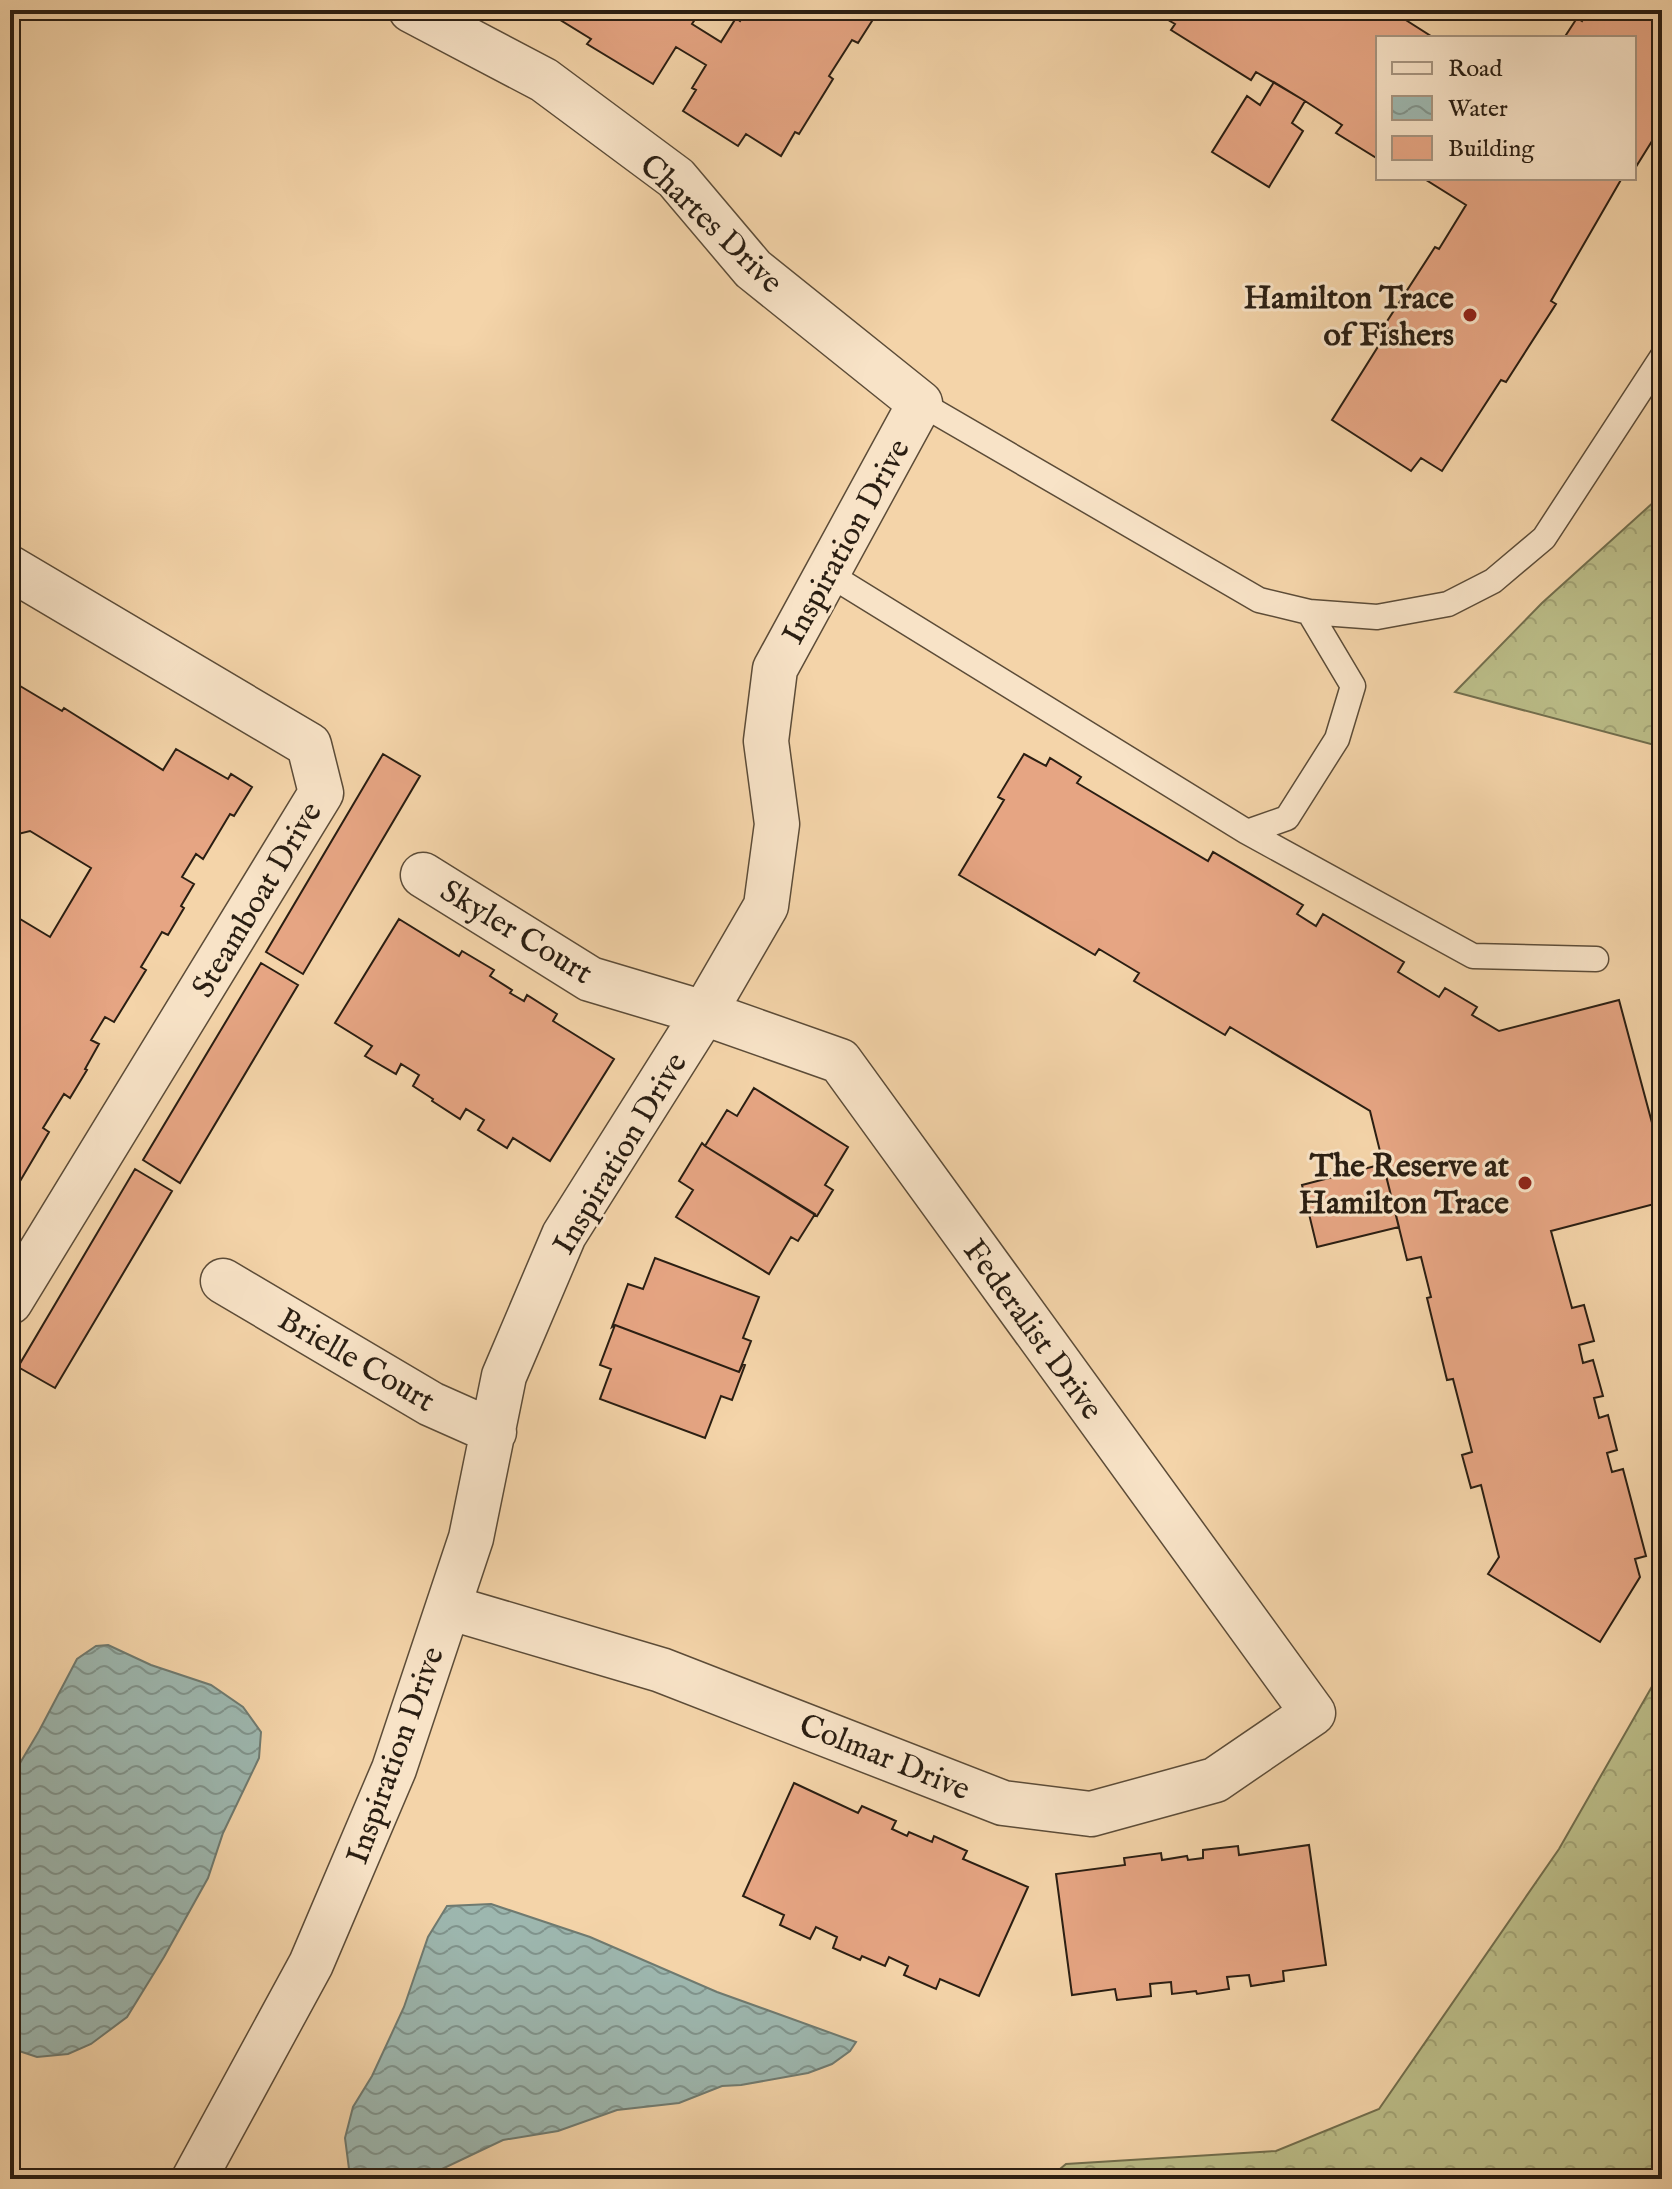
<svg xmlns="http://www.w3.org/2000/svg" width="1672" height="2189" viewBox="0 0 1672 2189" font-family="'IM FELL English',serif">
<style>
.forest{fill:url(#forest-crowns);stroke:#726e4d;stroke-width:2}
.water{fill:url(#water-waves);stroke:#6f7a70;stroke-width:2}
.building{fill:#e6a583;stroke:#2a1e12;stroke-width:2}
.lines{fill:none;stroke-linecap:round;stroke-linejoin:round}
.service-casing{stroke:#5c4c38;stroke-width:27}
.minor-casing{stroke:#5c4c38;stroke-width:47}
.service{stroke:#f8e3c7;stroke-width:24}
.minor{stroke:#f8e3c7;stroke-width:44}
.poi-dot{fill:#8f2418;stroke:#f8e3c7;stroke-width:3}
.labels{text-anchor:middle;stroke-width:6;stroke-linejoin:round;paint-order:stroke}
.street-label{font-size:32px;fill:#2a1e12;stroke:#f8e3c7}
.poi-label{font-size:32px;font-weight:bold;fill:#2a1e12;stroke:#f8e3c7;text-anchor:end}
</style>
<defs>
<pattern id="forest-crowns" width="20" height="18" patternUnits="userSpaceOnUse" patternTransform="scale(2)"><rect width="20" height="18" fill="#bbbd88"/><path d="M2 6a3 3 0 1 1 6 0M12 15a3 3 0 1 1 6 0" fill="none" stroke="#a1a274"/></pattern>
<pattern id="water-waves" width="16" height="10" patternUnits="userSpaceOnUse" patternTransform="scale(2)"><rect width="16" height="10" fill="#9db7af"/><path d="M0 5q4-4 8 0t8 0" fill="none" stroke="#80948d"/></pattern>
</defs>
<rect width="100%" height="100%" fill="#f4d4a9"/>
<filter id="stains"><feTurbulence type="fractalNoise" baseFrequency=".0025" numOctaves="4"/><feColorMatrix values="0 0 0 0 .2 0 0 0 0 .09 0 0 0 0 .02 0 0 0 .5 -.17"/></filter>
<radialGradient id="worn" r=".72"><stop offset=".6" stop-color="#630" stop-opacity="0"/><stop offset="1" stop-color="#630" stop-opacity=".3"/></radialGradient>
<!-- forest -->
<path class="forest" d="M1662 490V747L1455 692 1542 603 1656 500Z
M1662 1669V2179H1048L1066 2164 1276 2151 1379 2109 1559 1849Z"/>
<!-- water -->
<path class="water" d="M108 1645 151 1665 211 1685 243 1707 261 1732 259 1758 223 1833 208 1878 164 1957 127 2017 91 2044 68 2054 37 2057 10 2048V1780L39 1731 77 1659 96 1646Z
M491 1904 590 1937 717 1992 856 2042 850 2051 832 2064 808 2073 741 2085 722 2086 679 2103 617 2110 558 2131 503 2140 421 2179H355L349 2169 345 2138 353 2107 372 2076 404 2007 428 1937 447 1906Z"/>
<!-- building -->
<path class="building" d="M544 10H701L692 24 721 42 736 18 740 21 747 10H879L858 43 852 40 829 76 833 79 799 134 795 132 781 156 746 134 738 146 683 111 696 90 692 88 706 65 676 47 653 84 587 44 591 39Z
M1151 10H1380L1387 14 1390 10 1434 38H1378V159L1336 133 1342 125 1305 101 1256 72 1251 80 1171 30 1175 24Z
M1588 10H1648L1662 19V125L1634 170V38H1564L1577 18 1582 21Z
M1274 82 1305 101 1292 123 1303 131 1269 187 1212 152 1247 96 1260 105Z
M1423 178H1622L1551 301 1556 304 1506 382 1501 380 1442 471 1421 458 1411 471 1332 420 1389 329 1384 326 1435 247 1439 249 1466 205Z
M10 660 19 665 10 680 62 711 64 708 163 770 176 749 228 779 231 774 252 787 234 816 230 814 203 859 196 854 182 877 194 884 181 906 184 908 168 935 162 932 141 967 146 970 114 1022 105 1017 91 1040 99 1044 85 1069 87 1070 70 1098 64 1094 43 1128 49 1132 19 1183 10 1178V913L50 937 91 868 30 831 10 836Z
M383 754 420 776 303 974 266 952Z
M1024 754 1046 766 1050 758 1081 777 1077 783 1208 861 1213 852 1303 905 1297 914 1316 926 1323 914 1404 962 1398 972 1439 997 1445 988 1477 1007 1472 1015 1499 1031 1619 1000 1662 1160V1202L1551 1231 1572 1308 1584 1305 1594 1341 1579 1345 1583 1363 1593 1360 1603 1396 1594 1398 1599 1418 1608 1415 1617 1450 1607 1453 1612 1472 1623 1469 1646 1556 1635 1559 1640 1577 1600 1642 1488 1574 1499 1557 1481 1485 1471 1488 1462 1455 1472 1452 1453 1379 1447 1380 1427 1298 1431 1297 1421 1257 1407 1260 1370 1111 1230 1027 1225 1035 1134 981 1139 973 1099 949 1095 955 959 875 1004 800 998 797Z
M399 919 459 956 462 951 494 970 490 976 512 990 510 993 524 1001 527 995 557 1014 553 1021 614 1059 550 1161 513 1138 507 1148 478 1130 484 1120 466 1109 460 1119 432 1101 433 1099 413 1086 419 1075 401 1064 396 1074 365 1056 372 1046 335 1023Z
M261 963 298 985 180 1183 143 1160Z
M754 1088 848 1147 825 1185 833 1190 817 1216 705 1146 727 1110 737 1116Z
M702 1143 705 1146 815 1214 798 1241 791 1237 769 1274 676 1217 693 1190 679 1181Z
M1383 1164 1399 1227 1317 1247 1302 1185Z
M135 1169 172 1191 55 1388 18 1367Z
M655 1258 759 1297 743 1338 751 1341 739 1372 615 1325 612 1327 628 1284 643 1289Z
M615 1325 739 1372 743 1364 745 1365 732 1400 721 1396 705 1438 600 1399 611 1369 600 1365Z
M794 1783 858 1813 862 1806 896 1821 892 1829 907 1836 909 1832 932 1842 934 1836 967 1851 963 1859 1028 1887 979 1996 940 1979 936 1989 904 1975 908 1966 889 1957 885 1966 862 1956 860 1960 833 1948 837 1937 816 1927 810 1939 780 1925 784 1915 743 1896Z
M1309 1845 1326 1965 1283 1971 1284 1981 1251 1986 1249 1975 1227 1977 1229 1989 1197 1994 1196 1991 1172 1994 1171 1982 1150 1984 1151 1996 1117 2000 1115 1989 1072 1995 1056 1874 1125 1865 1124 1858 1161 1853 1162 1860 1187 1856 1188 1860 1203 1858V1850L1238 1846 1239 1855Z"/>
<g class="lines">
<defs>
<path id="service" d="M920 403 1259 600 1309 612 1377 617 1448 604 1493 581 1544 538 1662 357
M827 573 1247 832 1287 818 1337 739 1353 686 1309 612
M1247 832 1473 956 1596 959"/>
<path id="minor" d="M10 568 309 745 321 793 10 1302
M423 875 590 979 704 1013 840 1061 1313 1713 1215 1780 1091 1814 1003 1803 661 1670 448 1607
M223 1281 431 1404 494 1432
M194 2179 311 1964 394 1769 471 1538 504 1376 564 1235 704 1013 766 906 777 824 766 741 775 669 920 403 753 269 676 178 544 80 411 10"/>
</defs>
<!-- service casing -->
<use href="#service" class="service-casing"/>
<!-- minor casing -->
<use href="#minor" class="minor-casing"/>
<!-- service -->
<use href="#service" class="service"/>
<!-- minor -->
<use href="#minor" class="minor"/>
</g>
<!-- markers -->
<g class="poi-dot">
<circle cx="1470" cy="315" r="8"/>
<circle cx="1525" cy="1183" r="8"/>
</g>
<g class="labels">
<!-- street labels -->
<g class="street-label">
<text transform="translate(712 223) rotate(44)" y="11">Chartes Drive</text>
<text transform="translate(845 541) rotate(-61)" y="11">Inspiration Drive</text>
<text transform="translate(256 899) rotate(-59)" y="11">Steamboat Drive</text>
<text transform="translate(517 931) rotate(31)" y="11">Skyler Court</text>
<text transform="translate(619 1153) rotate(-59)" y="11">Inspiration Drive</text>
<text transform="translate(1034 1329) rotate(54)" y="11">Federalist Drive</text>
<text transform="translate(357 1359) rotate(30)" y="11">Brielle Court</text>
<text transform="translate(394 1755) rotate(-70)" y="11">Inspiration Drive</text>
<text transform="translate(885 1756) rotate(22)" y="11">Colmar Drive</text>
</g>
<!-- poi labels -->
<g class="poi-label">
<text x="1454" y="308">Hamilton Trace<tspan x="1454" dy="37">of Fishers</tspan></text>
<text x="1509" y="1176">The Reserve at<tspan x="1509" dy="37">Hamilton Trace</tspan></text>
</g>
</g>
<!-- margin -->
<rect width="1672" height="2189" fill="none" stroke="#f4d4a9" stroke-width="40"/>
<rect x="12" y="12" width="1648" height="2165" fill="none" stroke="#2a1e12" stroke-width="4"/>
<rect x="20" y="20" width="1632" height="2149" fill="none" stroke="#2a1e12" stroke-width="2"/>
<!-- legend -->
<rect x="1376" y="36" width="260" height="144" fill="#f8e3c7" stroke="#a6947f" stroke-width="2"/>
<rect x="1392" y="62" width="40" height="12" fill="#f8e3c7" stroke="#a6947f" stroke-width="2"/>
<text x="1448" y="76" font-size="24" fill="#2a1e12">Road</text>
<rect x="1392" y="96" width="40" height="24" fill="url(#water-waves)" stroke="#a6947f" stroke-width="2"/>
<text x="1448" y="116" font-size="24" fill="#2a1e12">Water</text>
<rect x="1392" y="136" width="40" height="24" fill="#e6a583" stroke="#a6947f" stroke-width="2"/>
<text x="1448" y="156" font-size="24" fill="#2a1e12">Building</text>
<rect width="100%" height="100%" filter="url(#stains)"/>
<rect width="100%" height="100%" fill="url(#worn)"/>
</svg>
